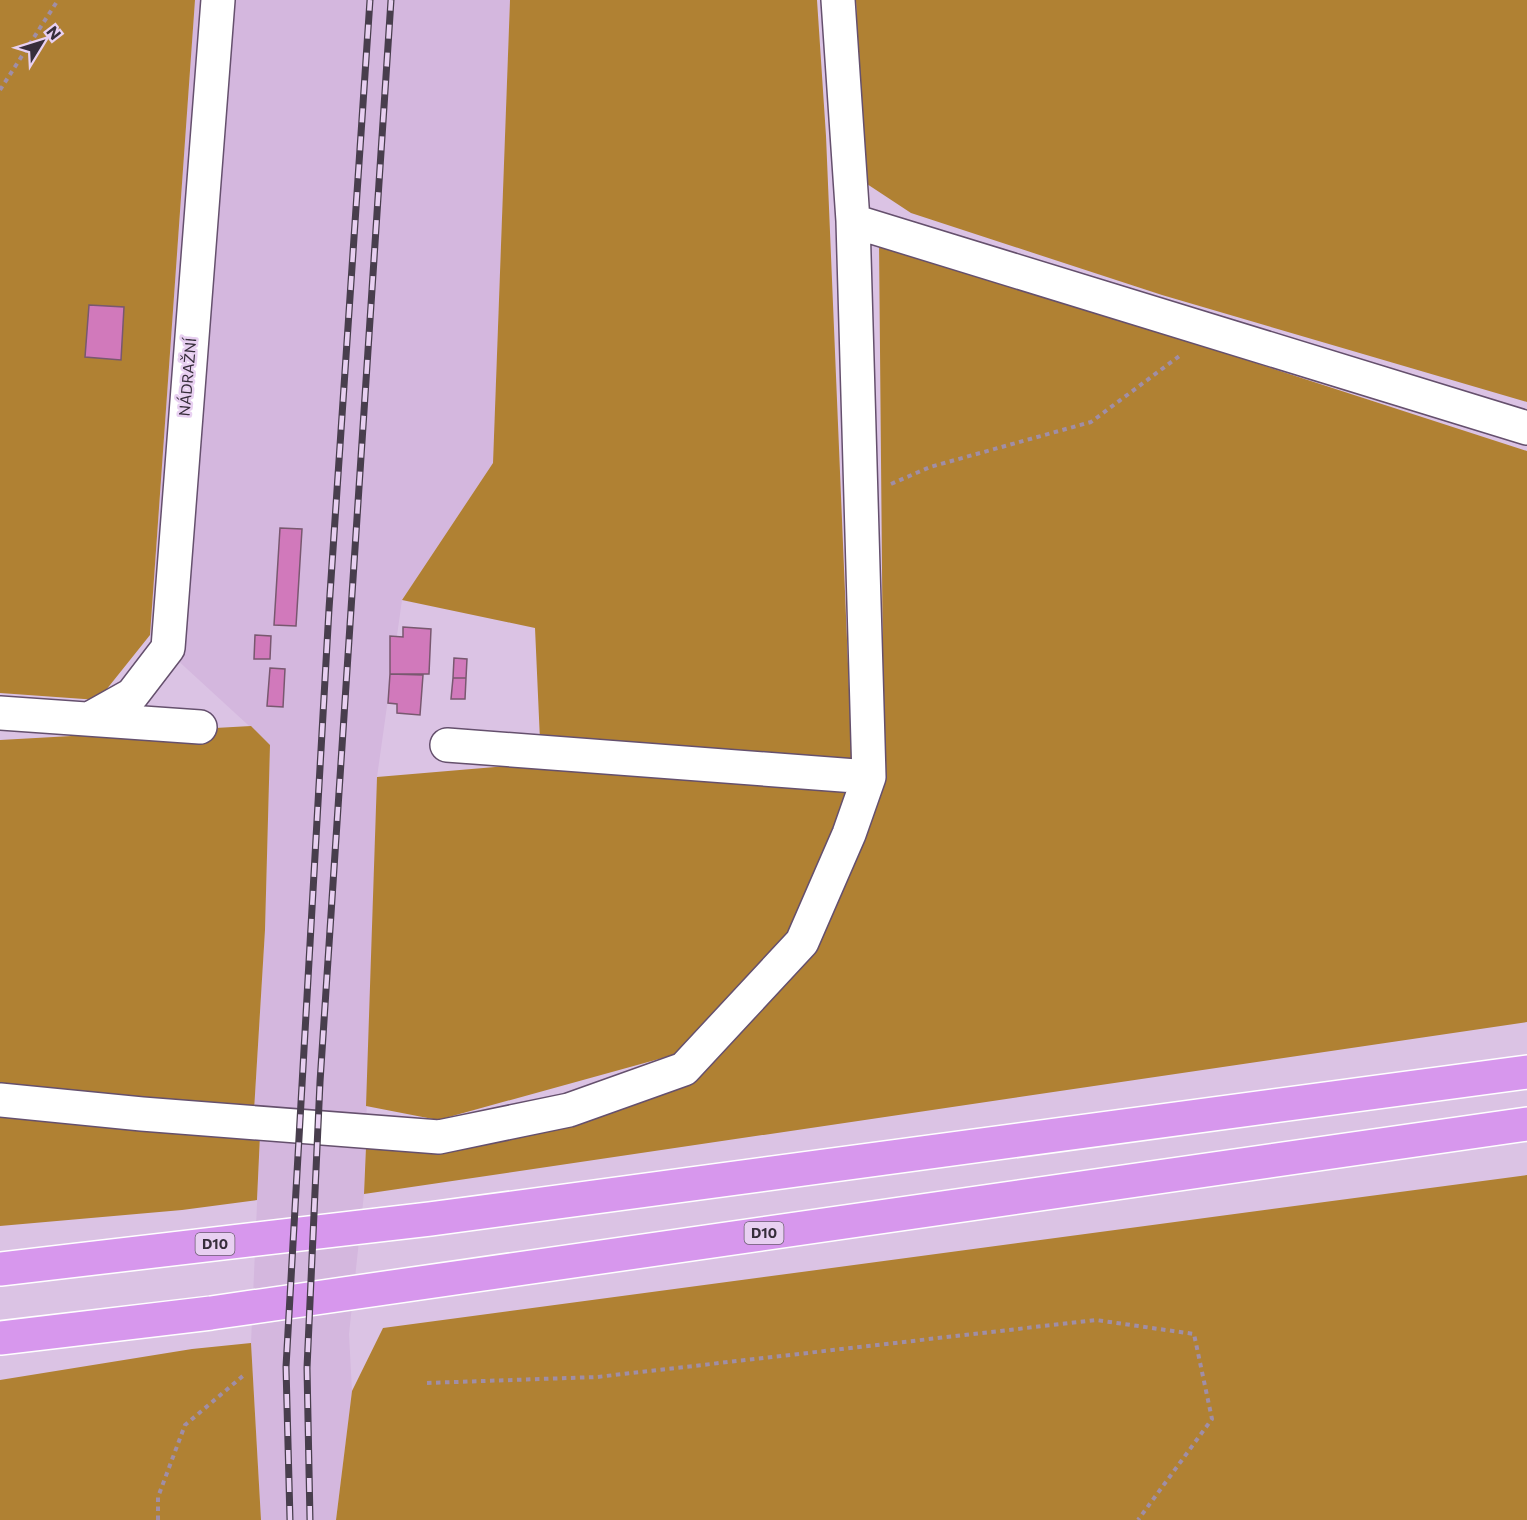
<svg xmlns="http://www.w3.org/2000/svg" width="1527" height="1520" viewBox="0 0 1527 1520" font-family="Commissioner,sans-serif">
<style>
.built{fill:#d4b7de}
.forest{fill:#b08133}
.building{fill:#d179bb;stroke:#78586f;stroke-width:1.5}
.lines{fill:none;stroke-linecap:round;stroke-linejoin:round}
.minor-casing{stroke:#65506d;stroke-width:36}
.highway-casing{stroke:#fff;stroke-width:36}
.path{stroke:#a08ea7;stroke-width:4;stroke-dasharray:4.5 4.5;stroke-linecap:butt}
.minor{stroke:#fff;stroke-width:33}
.highway{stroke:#d797ed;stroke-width:33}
.rail-casing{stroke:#483e4d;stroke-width:7}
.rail{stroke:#e8d0f1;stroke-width:4.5;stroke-dasharray:14;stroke-linecap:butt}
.labels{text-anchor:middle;stroke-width:5;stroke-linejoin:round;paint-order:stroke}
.shield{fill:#e8d0f1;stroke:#6c5f72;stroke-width:1.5}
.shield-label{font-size:14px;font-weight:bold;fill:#372e3b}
.street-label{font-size:15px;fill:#372e3b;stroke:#e8d0f1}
</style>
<rect width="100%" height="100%" fill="#dbc3e4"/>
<!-- built -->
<path class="built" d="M195 0H510L493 463 402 600 377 777 364 1194 349 1334 352 1391 336 1520H261L251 1343 260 1135 254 1111 265 930 270 745 150 635Z"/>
<!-- forest -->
<path class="forest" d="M0 0H195L150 635 98 700 0 693Z
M510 0H817L826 136 853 784 790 936 677 1054 438 1120 366 1106 377 777 541 763 535 628 402 600 493 463Z
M856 0H1527V402L1162 295 911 213 867 184 861 134Z
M879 241 1527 451V1022L364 1194 366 1146 691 1080 812 949 884 787Z
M251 726 270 745 265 930 254 1111 0 1087V740Z
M0 1114 260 1135 257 1200 182 1210 0 1226Z
M1527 1175V1520H336L352 1391 383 1328Z
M251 1343 261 1520H0V1380L192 1349Z"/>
<!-- building -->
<path class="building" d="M89 305 124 307 121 360 85 357Z
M280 528 302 529 296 626 274 625Z
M403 627 431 629 429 674H390V636L403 637Z
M255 635 271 636 270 659H254Z
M454 658 467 659 466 678H453Z
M270 668 285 669 283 707 267 706Z
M390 674 423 675 420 715 397 713V704L388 703Z
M453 678H466L465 699H451Z"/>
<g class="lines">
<defs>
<path id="minor" d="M853 221 1527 428
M0 713 200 727
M91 718 132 695 168 648 218 0
M447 745 869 777
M0 1100 142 1114 439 1137 569 1110 684 1069 802 942 849 834 869 777 853 221 838 0"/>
<path id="highway" d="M0 1269 430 1219 1527 1072
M0 1338 211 1313 1527 1124"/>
</defs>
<!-- minor casing -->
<use href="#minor" class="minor-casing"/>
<!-- highway casing -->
<use href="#highway" class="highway-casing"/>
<!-- path -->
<path class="path" d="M0 90 58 0
M891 484 930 467 1091 422 1182 354
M427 1383 597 1377 1096 1320 1194 1334 1212 1419 1138 1520
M158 1520V1497L185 1425 244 1375"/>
<!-- minor -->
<use href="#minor" class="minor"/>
<!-- highway -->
<use href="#highway" class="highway"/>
<defs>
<path id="rail" d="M290 1520 286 1367 329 609 370 0
M310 1520 307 1368 320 1082 391 0"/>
</defs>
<!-- rail casing -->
<use href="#rail" class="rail-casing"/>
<!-- rail -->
<use href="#rail" class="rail"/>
</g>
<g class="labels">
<!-- shield labels -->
<g class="shield">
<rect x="744.5" y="1222" width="39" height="22" rx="4.5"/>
<rect x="195.5" y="1233" width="39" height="22" rx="4.5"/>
</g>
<g class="shield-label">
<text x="764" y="1238">D10</text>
<text x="215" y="1249">D10</text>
</g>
<!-- street labels -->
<g class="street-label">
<text transform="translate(188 377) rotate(-85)" y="5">NÁDRAŽNÍ</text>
</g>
</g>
<!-- north arrow -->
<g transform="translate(42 42) rotate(52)" stroke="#e8d0f1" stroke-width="4.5" paint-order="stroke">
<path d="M0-4.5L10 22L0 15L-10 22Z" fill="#372e3b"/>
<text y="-9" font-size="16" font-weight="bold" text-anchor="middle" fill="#372e3b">N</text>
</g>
</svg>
